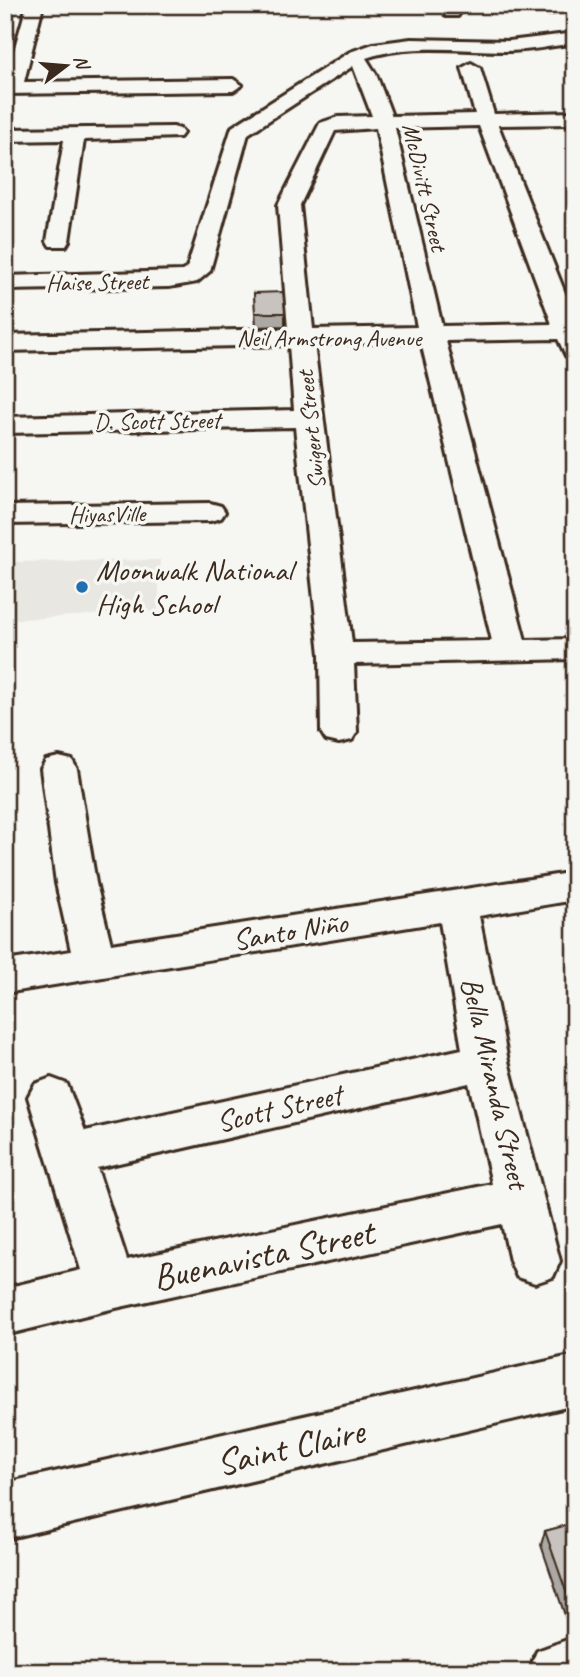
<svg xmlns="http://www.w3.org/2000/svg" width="580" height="1677" viewBox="0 0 580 1677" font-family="Caveat,sans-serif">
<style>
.built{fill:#e8e7e2}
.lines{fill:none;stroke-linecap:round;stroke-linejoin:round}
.stream{fill:#857a71;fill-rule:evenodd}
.minor-casing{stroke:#3b2a1e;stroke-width:6}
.minor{fill:#f6f6f2;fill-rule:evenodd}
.wall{fill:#aca8a3;stroke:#3b2a1e;stroke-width:2}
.building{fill:#c8c3be;stroke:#3b2a1e;stroke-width:2}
.poi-dot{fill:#1f6fb2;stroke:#f6f6f2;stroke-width:2.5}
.labels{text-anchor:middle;stroke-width:7;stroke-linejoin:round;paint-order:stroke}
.far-street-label{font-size:24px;fill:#3b2a1e;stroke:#f6f6f2}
.poi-label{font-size:30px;fill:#3b2a1e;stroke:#f6f6f2;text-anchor:start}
.street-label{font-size:30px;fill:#3b2a1e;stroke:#f6f6f2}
.near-street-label{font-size:37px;fill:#3b2a1e;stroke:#f6f6f2}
</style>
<rect width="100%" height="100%" fill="#f6f6f2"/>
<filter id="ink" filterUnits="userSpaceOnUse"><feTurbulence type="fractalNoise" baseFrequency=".0143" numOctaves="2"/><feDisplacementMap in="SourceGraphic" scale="14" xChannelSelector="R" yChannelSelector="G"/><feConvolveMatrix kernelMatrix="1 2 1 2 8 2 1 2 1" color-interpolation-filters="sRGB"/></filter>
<g filter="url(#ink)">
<!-- built -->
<path class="built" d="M160 560 158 611 5 620V562Z"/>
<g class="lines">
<!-- stream -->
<path class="stream" d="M575 9V11L549 17 547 16Z"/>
<defs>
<path id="minor" d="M27 5H43L24 82 233 79 242 85 233 91 5 94V82Z
M441 5H457L460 12 458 16H446Z
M498 5H525C519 12 504 12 498 5Z
M575 33V43C552 46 528 51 505 51 459 51 410 43 366 58L376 74 392 116 475 114 462 68 471 63 480 68 494 114 575 112V124L498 125 575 318V359L566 356 558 339 446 341 525 640 575 639V659L354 664 357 732 352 740 339 743 326 740 321 732 320 654 295 427 5 433V417L294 410 289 345 5 351V335L288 329 278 205 320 123 338 117 372 116 353 66 248 134 210 271 197 282 169 287 5 290V276L182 271 187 268 232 127 350 52 373 44 411 39 509 41ZM479 126 552 324 442 326 395 128ZM376 128 417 327 313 329 300 205 335 131ZM421 342 492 641 352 643 314 344Z
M173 127 180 129 183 133 180 137 84 140 69 241 66 246H50L47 241 64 140 5 141V129Z
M210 503 221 506 225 512 221 518 210 521 5 524V506Z
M59 757 72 760 77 769 96 883 111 944 575 872V900L479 916 508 1061 560 1261 553 1277 535 1283 517 1277 510 1261 502 1224 111 1309 5 1335V1288L81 1270 28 1097 35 1084 51 1078 67 1084 85 1131 462 1049 440 922 5 993V961L71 951 56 883 41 769 46 760ZM469 1083 492 1184 127 1260 97 1168Z
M575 1355V1405L5 1539V1483Z
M575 1637V1672H528L537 1651Z"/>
</defs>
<!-- minor casing -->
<use href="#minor" class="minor-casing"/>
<!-- minor -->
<use href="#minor" class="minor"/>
</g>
<!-- wall -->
<path class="wall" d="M254 293 285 313V326L256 327Z
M575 1523V1632L571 1633 541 1545 545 1531Z"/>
<!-- building -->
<path class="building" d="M283 292 285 313H255L254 293Z
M575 1523V1617L545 1531Z"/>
</g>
<!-- markers -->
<circle class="poi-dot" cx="82" cy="587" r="7"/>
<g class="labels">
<!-- far-street labels -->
<g class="far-street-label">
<text transform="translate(425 187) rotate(77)" y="8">McDivitt Street</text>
<text transform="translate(97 282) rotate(-1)" y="8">Haise Street</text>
<text x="329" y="346">Neil Armstrong Avenue</text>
<text transform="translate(157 421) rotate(-1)" y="8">D. Scott Street</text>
<text transform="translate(311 430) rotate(-96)" y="8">Swigert Street</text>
<text transform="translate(107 514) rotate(-1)" y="8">HiyasVille</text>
</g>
<!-- poi labels -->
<g class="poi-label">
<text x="96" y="580">Moonwalk National<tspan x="96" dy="34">High School</tspan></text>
</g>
<!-- street labels -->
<g class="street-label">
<text transform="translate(290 931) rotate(-9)" y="10">Santo Niño</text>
<text transform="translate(495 1083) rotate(77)" y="10">Bella Miranda Street</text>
<text transform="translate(279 1108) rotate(-13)" y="10">Scott Street</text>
</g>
<!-- near-street labels -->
<g class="near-street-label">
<text transform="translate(263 1254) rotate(-12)" y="13">Buenavista Street</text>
<text transform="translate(290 1446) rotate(-13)" y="13">Saint Claire</text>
</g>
</g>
<!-- margin -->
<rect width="580" height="1677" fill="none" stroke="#f6f6f2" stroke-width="28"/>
<rect x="14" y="14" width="552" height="1649" fill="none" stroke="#3b2a1e" stroke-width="2.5" filter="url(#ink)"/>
<!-- north arrow -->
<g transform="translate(66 66) rotate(74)" stroke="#f6f6f2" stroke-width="5" paint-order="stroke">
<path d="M0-5L12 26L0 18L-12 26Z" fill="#3b2a1e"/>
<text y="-10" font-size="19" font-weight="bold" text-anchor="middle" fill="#3b2a1e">N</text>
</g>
</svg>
